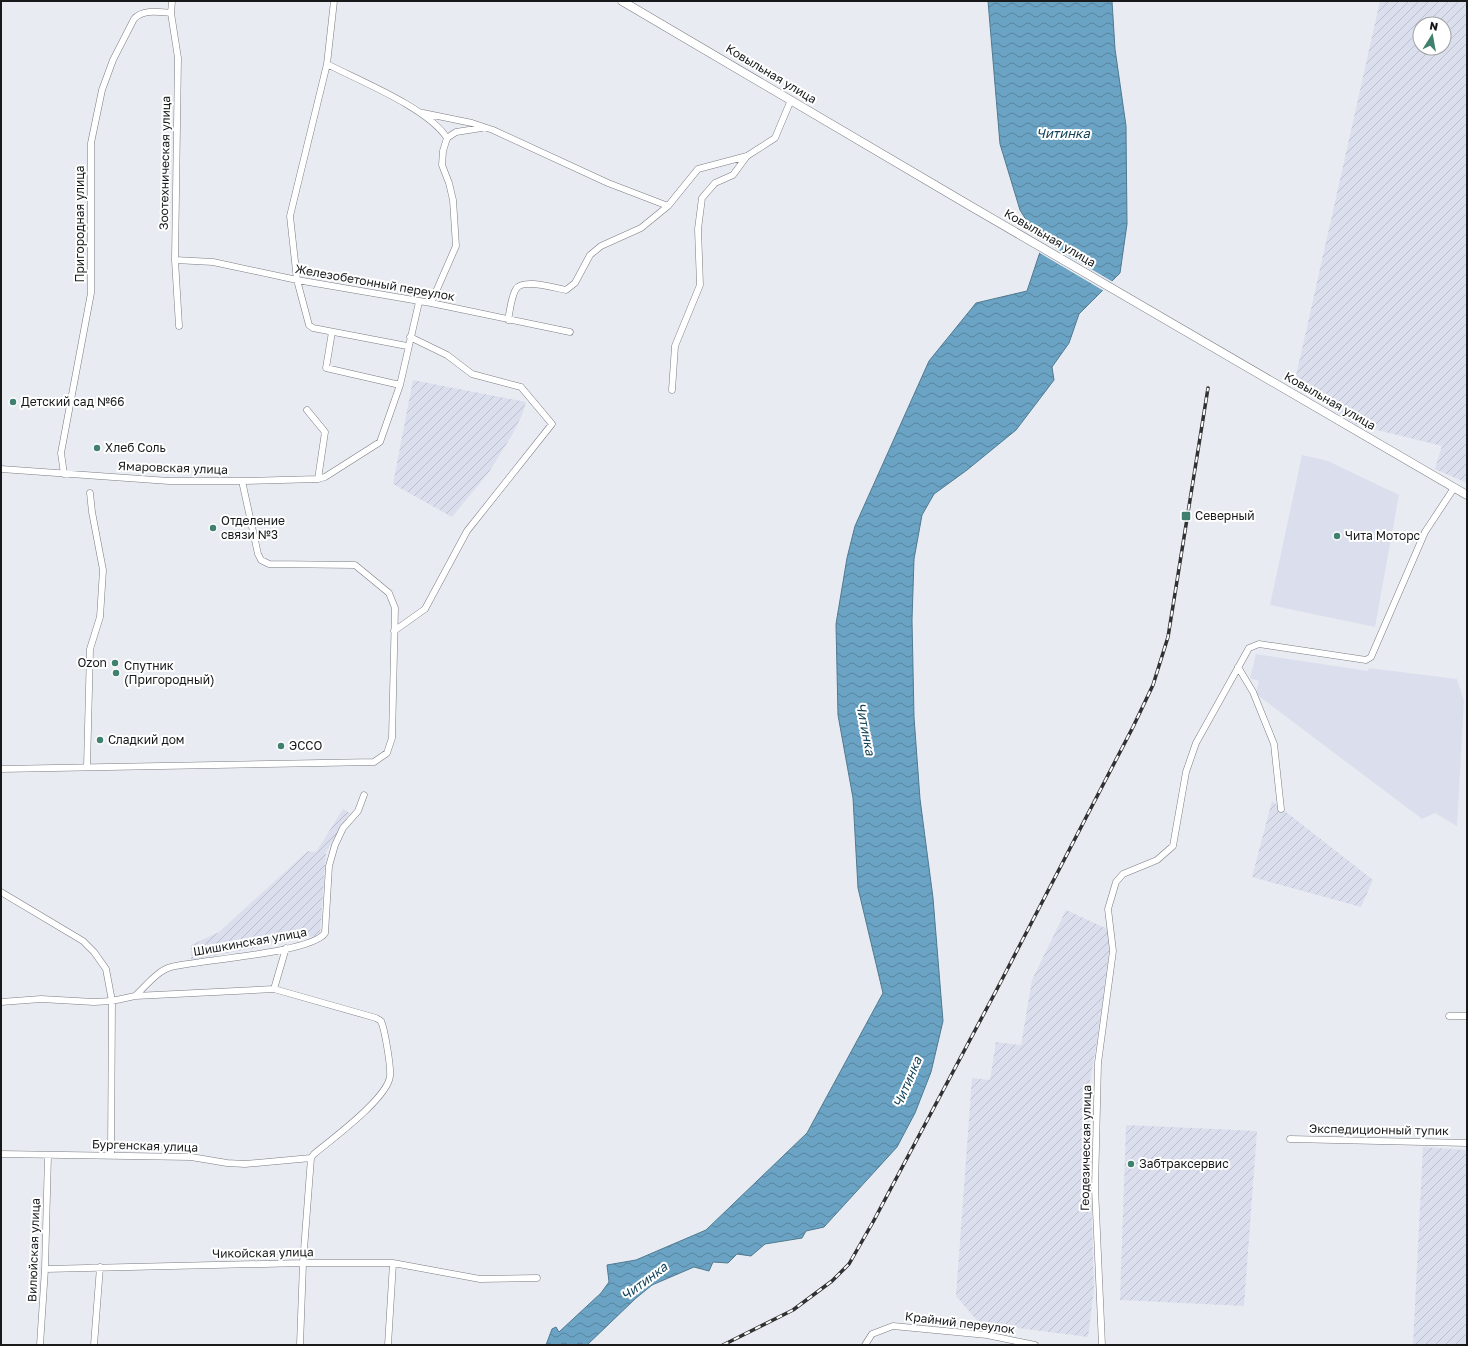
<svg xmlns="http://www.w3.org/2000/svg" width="1468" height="1346" viewBox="0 0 1468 1346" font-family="'Golos Text',sans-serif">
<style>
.built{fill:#dbdfed}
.industrial{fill:url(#industrial-furrows);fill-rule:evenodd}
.water{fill:url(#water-waves);stroke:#517a91}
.pier{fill:#e9ebf2}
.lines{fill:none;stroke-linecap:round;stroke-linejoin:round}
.minor-casing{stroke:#7a7c81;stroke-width:7}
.secondary-casing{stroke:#7a7c81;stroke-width:9}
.minor{stroke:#fff;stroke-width:6}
.secondary{stroke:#fff;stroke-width:8}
.rail-casing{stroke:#303133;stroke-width:3.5}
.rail{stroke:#fff;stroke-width:2;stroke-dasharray:6;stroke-linecap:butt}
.poi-dot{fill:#40806e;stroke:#fff;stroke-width:1.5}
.labels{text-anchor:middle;stroke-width:4;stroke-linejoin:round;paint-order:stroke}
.street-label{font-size:12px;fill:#18191b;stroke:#fff}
.poi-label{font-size:12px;fill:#18191b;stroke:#fff;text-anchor:start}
.water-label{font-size:13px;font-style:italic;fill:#13435a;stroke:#fff}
</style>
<defs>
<pattern id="industrial-furrows" width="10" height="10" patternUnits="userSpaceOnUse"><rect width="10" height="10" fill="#dbdfed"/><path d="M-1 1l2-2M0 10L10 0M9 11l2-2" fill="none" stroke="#bbbfcb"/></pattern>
<pattern id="water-waves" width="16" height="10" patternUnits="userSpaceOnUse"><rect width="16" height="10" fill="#6aa3c3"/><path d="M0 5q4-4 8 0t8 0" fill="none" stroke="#56849e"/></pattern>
</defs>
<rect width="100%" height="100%" fill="#e9ebf2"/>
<!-- built -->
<path class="built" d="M1302 455 1328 461 1399 495 1375 627 1270 605Z
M1256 654 1368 671 1369 668 1457 679 1464 701 1457 826 1435 813 1422 819 1256 694 1259 681 1250 678Z"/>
<!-- industrial -->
<path class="industrial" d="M1380 1H1467V483L1435 469 1442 446 1357 425 1294 385ZM1420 24H1444V48H1420Z
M413 380 526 402 522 415 512 435 489 472 452 517 393 484Z
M1272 801 1373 880 1361 907 1252 877Z
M343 809 350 813 326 852 320 935 191 960V945L219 932 308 851 316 852Z
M1066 910 1112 931 1097 1041 1088 1093 1094 1290 1088 1337 979 1323 956 1296 972 1078 990 1080 996 1042 1021 1045 1032 980Z
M1126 1125 1257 1131 1244 1306 1120 1300Z
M1423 1147 1467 1150V1345H1413Z"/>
<!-- water -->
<path class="water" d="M988 1H1112L1115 49 1126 126 1127 224 1120 273 1079 314 1069 343 1052 367 1054 380 1016 430 967 470 934 494 922 515 914 559 912 620 914 717 920 799 933 898 943 1021 931 1072 915 1113 897 1147 824 1227 806 1231 802 1238 765 1244 751 1256 737 1254 728 1263 713 1262 709 1271 694 1267 652 1285 635 1299 587 1345H546L552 1329 556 1327 559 1332 601 1293 609 1282 607 1265 636 1260 706 1230 807 1133 883 993 858 888 853 798 838 715 836 624 847 558 855 526 929 361 976 303 1027 291 1042 246 1020 210 1000 144Z"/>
<!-- pier -->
<path class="pier" d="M1032 234 1113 282 1104 291 1038 252 1040 246Z"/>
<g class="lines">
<defs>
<path id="minor" d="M172 1 171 13 178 58 175 260 179 326
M334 1 327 64 290 216 297 280 309 325 313 328 407 346
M327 64C360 81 428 108 447 138L443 151 442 165 449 183 453 200 456 246 431 303
M423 113 472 123 493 130 608 183 668 206
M447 138 456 132 482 128
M175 260 213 262 297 280 431 303 570 332
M508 320C510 311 511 297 516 289 522 278 555 288 566 290L575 283 590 255 601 246 641 228 668 206 698 169 747 156 775 138 791 100
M332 332 326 368 400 385
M672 390 675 346 700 285 698 229 702 198 715 183 733 175 747 156
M307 410 325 432 318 479
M1 469 169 481H242L258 554 261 560 269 564 355 565 389 593 395 608 392 738 387 753 374 762 1 769
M64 474 61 453 91 293V143L102 90 113 60 134 19C143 9 159 12 171 13
M242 481 318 479 325 477 380 442 400 385 419 302
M394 631 425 609 467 531 552 424 521 387 472 374 447 355 410 337
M1238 667 1253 692 1274 744 1281 809
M87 767 90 649 100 617 103 570 92 512 90 493
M1 892 83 941 94 952 106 969 112 1001 111 1154
M274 989 286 948
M135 996C145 987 158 970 171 967 198 960 312 953 325 933L329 866 335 845 343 828 358 811 364 795
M1 1002 41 999 94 1002 112 1001 135 996 274 989 376 1018 381 1021C385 1030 391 1067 390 1076 388 1098 332 1139 314 1154L311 1158 303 1263 300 1345
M1449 1016H1467
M1290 1139 1467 1143
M1 1154 191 1157 227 1163 245 1164 311 1158
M45 1269 303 1263H393L480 1279 537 1278
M40 1345 45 1269 48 1155
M94 1345 100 1267
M388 1345 393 1263
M865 1345 872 1334 893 1326 987 1335 1035 1345
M1102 1345 1095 1188 1098 1063 1113 951 1108 909 1116 882 1123 874 1157 860 1173 846 1186 772 1196 743 1249 648 1259 644 1366 660 1371 657 1425 532 1454 488"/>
<path id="secondary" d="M622 1 967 204 1467 495"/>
</defs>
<!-- minor casing -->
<use href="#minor" class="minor-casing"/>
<!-- secondary casing -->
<use href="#secondary" class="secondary-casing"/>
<!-- minor -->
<use href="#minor" class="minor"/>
<!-- secondary -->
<use href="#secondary" class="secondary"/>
<defs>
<path id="rail" d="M723 1345 793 1310 832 1281 849 1264 873 1222 996 991 1133 727 1153 685 1168 637 1208 388"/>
</defs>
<!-- rail casing -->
<use href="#rail" class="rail-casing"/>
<!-- rail -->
<use href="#rail" class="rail"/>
</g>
<!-- markers -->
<g class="poi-dot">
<circle cx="13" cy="402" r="4"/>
<circle cx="97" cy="448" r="4"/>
<rect x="1181" y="511" width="10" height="10" rx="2"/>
<circle cx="213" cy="528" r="4"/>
<circle cx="1337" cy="536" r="4"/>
<circle cx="115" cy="663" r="4"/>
<circle cx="116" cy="673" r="4"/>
<circle cx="100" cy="740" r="4"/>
<circle cx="281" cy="746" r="4"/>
<circle cx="1131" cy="1164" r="4"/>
</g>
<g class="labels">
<!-- street labels -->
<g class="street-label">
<text transform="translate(771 74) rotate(31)" y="4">Ковыльная улица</text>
<text transform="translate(165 163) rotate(-89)" y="4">Зоотехническая улица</text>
<text transform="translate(80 224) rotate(-90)" y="4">Пригородная улица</text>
<text transform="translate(1050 238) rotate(30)" y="4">Ковыльная улица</text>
<text transform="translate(375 283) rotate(10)" y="4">Железобетонный переулок</text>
<text transform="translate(1330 401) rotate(30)" y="4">Ковыльная улица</text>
<text transform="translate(173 468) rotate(2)" y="4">Ямаровская улица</text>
<text transform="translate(250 942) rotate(-10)" y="4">Шишкинская улица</text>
<text transform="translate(1379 1130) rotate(1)" y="4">Экспедиционный тупик</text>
<text transform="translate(145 1146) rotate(2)" y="4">Бургенская улица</text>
<text transform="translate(1086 1148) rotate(-89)" y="4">Геодезическая улица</text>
<text transform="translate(34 1250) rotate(-88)" y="4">Вилюйская улица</text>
<text transform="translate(263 1253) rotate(-1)" y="4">Чикойская улица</text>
<text transform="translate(960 1323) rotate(7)" y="4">Крайний переулок</text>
</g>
<!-- poi labels -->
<g class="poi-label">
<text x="21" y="406">Детский сад №66</text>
<text x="105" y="452">Хлеб Соль</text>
<text x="1195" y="520">Северный</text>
<text x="221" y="525">Отделение<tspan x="221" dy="14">связи №3</tspan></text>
<text x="1345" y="540">Чита Моторс</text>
<text x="107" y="667" text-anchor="end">Ozon</text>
<text x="124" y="670">Спутник<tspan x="124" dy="14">(Пригородный)</tspan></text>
<text x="108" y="744">Сладкий дом</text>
<text x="289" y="750">ЭССО</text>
<text x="1139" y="1168">Забтраксервис</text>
</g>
<!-- water labels -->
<g class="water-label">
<text x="1063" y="138">Читинка</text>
<text transform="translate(866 729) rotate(79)" y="5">Читинка</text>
<text transform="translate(907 1082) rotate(-67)" y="5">Читинка</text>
<text transform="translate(644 1281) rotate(-37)" y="5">Читинка</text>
</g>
</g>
<!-- border -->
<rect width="1468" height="1346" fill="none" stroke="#18191b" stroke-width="4"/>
<!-- north arrow -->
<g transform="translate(1432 36) rotate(11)"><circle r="19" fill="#ffffff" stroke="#a3a3a4"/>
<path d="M0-3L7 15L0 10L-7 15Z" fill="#40806e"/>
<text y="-6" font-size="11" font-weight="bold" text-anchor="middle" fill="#18191b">N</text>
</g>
</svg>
